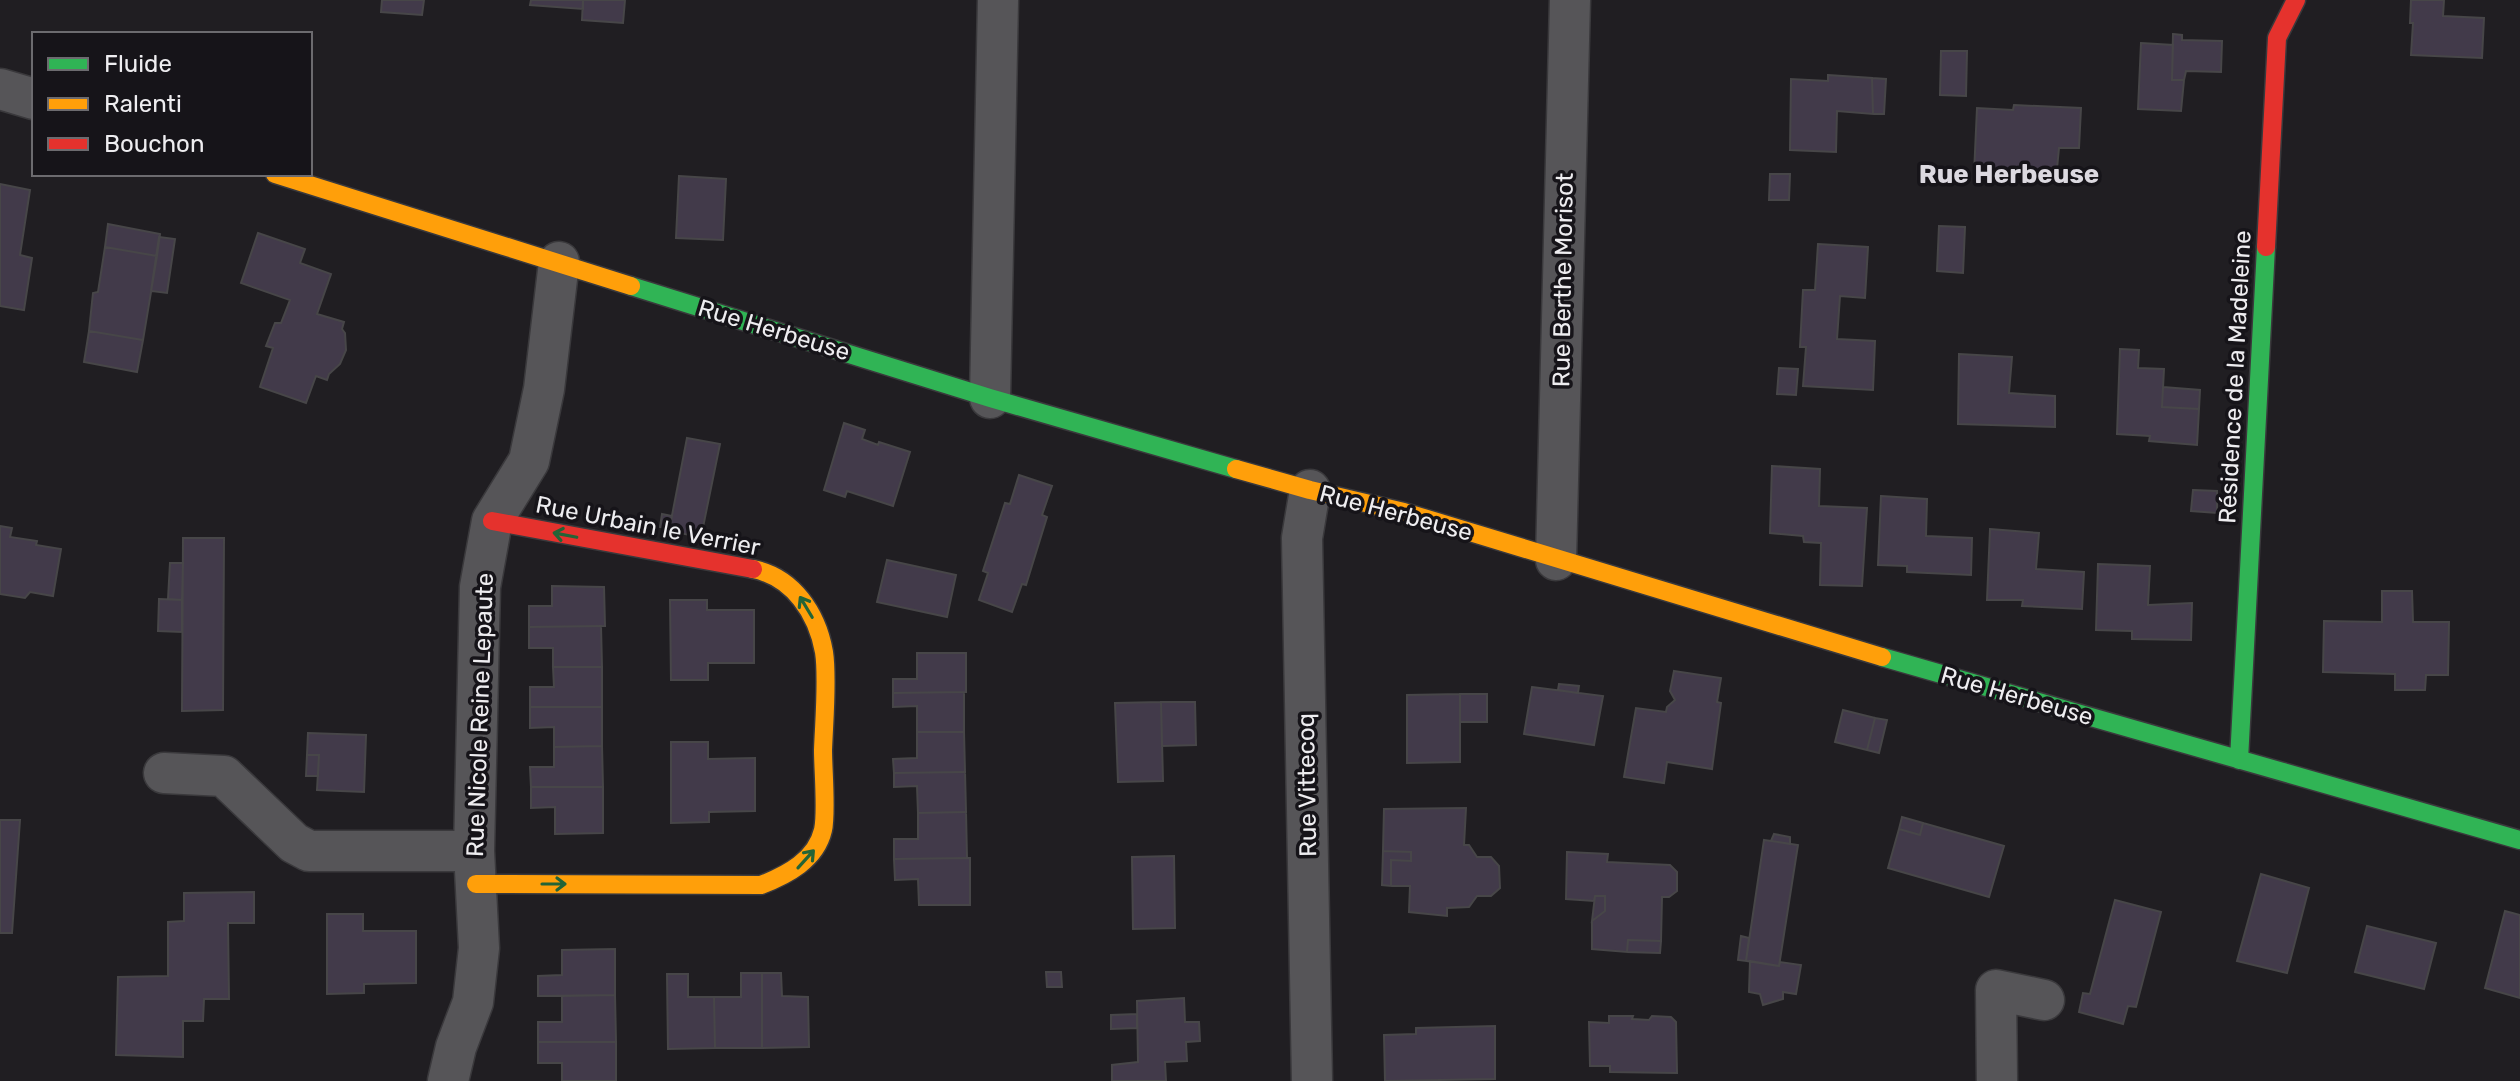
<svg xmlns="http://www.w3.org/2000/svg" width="2520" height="1081" viewBox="0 0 2520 1081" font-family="Rubik,sans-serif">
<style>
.building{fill:#423a4a;stroke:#474648;stroke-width:2}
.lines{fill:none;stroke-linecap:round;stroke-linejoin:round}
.street-casing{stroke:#3a393c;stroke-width:43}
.fast-casing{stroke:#3a393c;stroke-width:21}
.slow-casing{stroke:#3a393c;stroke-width:21}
.jam-casing{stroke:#3a393c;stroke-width:21}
.street{stroke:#565558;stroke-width:40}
.fast{stroke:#30b455;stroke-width:18}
.slow{stroke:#ff9f0a;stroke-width:18}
.jam{stroke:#e5322d;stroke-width:18}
.oneway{stroke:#236437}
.labels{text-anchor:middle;stroke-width:7;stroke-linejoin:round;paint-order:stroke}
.street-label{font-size:24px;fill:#eeedf0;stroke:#161419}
.neighbourhood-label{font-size:26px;font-weight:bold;fill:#dcd9e0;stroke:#161419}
</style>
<rect width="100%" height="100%" fill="#201e22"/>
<!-- building -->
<path class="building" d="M382 0H424L422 15 381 12Z
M583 0H625L623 23 582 20Z
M583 0V9L530 5 531 0Z
M2411 0H2444L2443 16 2484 18 2482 58 2411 55 2413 23H2410Z
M2173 34 2182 35V40L2222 41 2221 72 2186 71 2184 80H2172Z
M2141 43 2173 45 2172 80H2184L2181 111 2138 109Z
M1941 51H1967L1966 96 1940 95Z
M1828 75 1872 78 1873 114 1837 111 1836 152 1790 150 1791 79 1828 81Z
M1872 78 1886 79 1884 114H1873Z
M2014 105 2081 108 2079 148H2059L2056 179 1974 174 1977 108 2013 110Z
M1770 174H1790L1789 200H1769Z
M679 176 726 179 723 240 676 238Z
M0 184 30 190 20 255 32 258 24 310 0 306Z
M108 224 160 234 157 256 105 247Z
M1939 226 1965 227 1963 273 1937 271Z
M258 233 305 249 300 263 331 274 317 314 344 322 342 329 345 333 346 350 340 364 329 374 327 380 316 376 306 403 260 387 273 348 266 346 275 323H281L290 300 241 283Z
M159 237 175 239 167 293 151 291Z
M1818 244 1868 247 1865 298 1840 296 1837 339 1875 341 1873 390 1803 386 1806 347H1800L1803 290H1815Z
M105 247 157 256 143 340 89 331 93 293 98 292Z
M89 331 143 340 137 372 84 362Z
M2120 349 2139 350 2138 368 2164 369 2162 407 2199 409 2197 445 2149 441 2150 436 2117 434Z
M1959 354 2012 357 2009 393 2055 396V427L1958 424Z
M1779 368 1798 369 1796 395 1777 394Z
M2163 387 2200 390 2199 409 2162 407Z
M844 423 865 430 862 439 878 445 879 442 910 452 893 506 847 491 845 497 824 490Z
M687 438 720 444 701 537 669 531Z
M1772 466 1820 469 1819 506 1867 508 1862 586 1820 585 1821 543 1804 542 1803 536 1770 533Z
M1019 475 1052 486 1042 515 1047 517 1026 585 1022 584 1012 612 979 600 988 573 983 571 1005 503 1010 504Z
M2193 490 2217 491V513L2191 511Z
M1881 496 1927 499 1926 536 1972 538 1971 575 1907 572V566L1878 565Z
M662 514 672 516 669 529 660 527Z
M0 526 12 528 10 537 37 541 36 545 61 549 53 596 30 592 25 598 0 594Z
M1990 529 2039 533 2036 569 2084 572 2082 609 2022 606 2023 600H1987Z
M183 538H224L223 710 182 711Z
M887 560 956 575 947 617 877 602Z
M170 563H183L182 600 168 599Z
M2098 564 2150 566 2148 605 2192 603 2191 640 2132 639V631L2096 630Z
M552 586 604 587 605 626 529 627V606H552Z
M2382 591H2412L2413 622H2449L2448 675H2426L2425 690H2395V674L2323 672 2324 621 2382 622Z
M159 599 182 600V632L158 631Z
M670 600H707V610H754V663H708V680H671Z
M601 626 602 667H553V648H529V627Z
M917 653H966V692L893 693V679H917Z
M553 667H602V707H530V687H554Z
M1674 671 1721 678 1717 702 1721 703 1712 769 1667 762 1664 783 1624 777 1636 708 1666 712 1667 707 1675 700 1670 691Z
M1559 684 1579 686 1578 693 1558 690Z
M1532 687 1603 696 1594 745 1524 734Z
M964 692V732H917V706L893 707V693Z
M1460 694H1487V722H1460Z
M1460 694V762L1407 763V695Z
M1161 702 1163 781 1118 782 1115 703Z
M1161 702H1195L1196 745 1162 746Z
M530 707H602V746L554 747V727L530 728Z
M1843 710 1875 718 1867 750 1835 742Z
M1875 718 1887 720 1879 753 1867 750Z
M917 732H964L965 772 894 773 893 759 917 758Z
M308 733 366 735 364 792 317 790 319 755H307Z
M671 742H708V759L755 758V811L709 812V822L671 823Z
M602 746 603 787H531L530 767H554V747Z
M307 755H319L318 776H306Z
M965 772 966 812 918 813 917 786 894 787V773Z
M531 787H603V833L555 834V807L531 808Z
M1466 808 1464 845H1469L1477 857H1491L1499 866 1500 888 1491 896H1477L1469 907 1447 908V916L1409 912 1410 886H1391V860L1411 861V852L1383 851 1384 809Z
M966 812 967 858 894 859V839H918V813Z
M1902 817 1923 823 1920 835 1899 829Z
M0 820H20L12 933H0Z
M1923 823 2004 846 1989 897 1888 868 1899 829 1920 835Z
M1774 834 1790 837V844L1771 841Z
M1764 840 1798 845 1779 966 1746 961Z
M1383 851 1411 852V861L1391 860V886L1382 885Z
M1567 852 1608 854 1607 862 1670 865 1677 872V891L1669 897H1662L1661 941 1628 940 1627 952 1592 949V921L1605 911V896H1595L1594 901 1566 899Z
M1174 856 1175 928 1133 929 1132 857Z
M970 858V905H919L918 879 895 880 894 859Z
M2261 874 2309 888 2287 973 2237 961Z
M254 892V923H228L229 999H204L203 1021H183V1057L116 1055 118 977 168 976V922L184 921V893Z
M1595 896H1605V911L1592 921Z
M2115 900 2161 912 2136 1007 2128 1006 2123 1024 2079 1012 2083 993 2090 994Z
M2505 911 2520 915V998L2485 988Z
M327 914H363V931H416V983L364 984V993L327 994Z
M2367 926 2436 943 2424 989 2355 972Z
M1741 936 1749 938 1746 961 1738 960Z
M1628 940 1661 941 1660 953 1627 952Z
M615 949V995L538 996V976L562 975V950Z
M1750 961 1779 966 1780 962 1801 965 1796 994 1783 992V999L1763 1005 1760 994 1749 992Z
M1046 972H1061L1062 987H1047Z
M741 973H762V1048H715L714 997H741Z
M762 973H781L782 996 808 997 809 1047 762 1048Z
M667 974H688V997H714L715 1048 668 1049Z
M615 995 616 1042H538V1022H562V996Z
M1184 998 1185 1022H1199L1200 1041 1186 1042 1187 1061 1165 1062 1166 1081H1112V1065L1138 1062 1137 1001Z
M1137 1014V1028L1111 1029V1015Z
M1609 1016H1633L1632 1019 1649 1020 1652 1016 1671 1017 1676 1022 1677 1073 1610 1072V1066H1590L1589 1022 1609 1023Z
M1495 1026V1079L1385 1081 1384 1035 1416 1034V1028Z
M538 1042H616V1081H562V1063H538Z"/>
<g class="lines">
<defs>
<path id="street" d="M0 89 34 99
M990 398 998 0
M1310 490 1302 538 1312 1081
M1556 560 1570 0
M164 773 224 776 294 843 309 851H474
M448 1081 456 1047 473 1002 479 948 474 851 480 587 492 521 529 461 544 389 559 262
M1997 1081 1996 990 2044 1000"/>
<path id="fast" d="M631 286 990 398 1236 469
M1882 657 2520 840
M2239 760 2266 247"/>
<path id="slow" d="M275 174 631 286
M1236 469 1310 490 1404 512 1882 657
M476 884 761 885C787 875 816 860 823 830 827 813 823 770 823 750 824 722 828 678 824 652 817 613 793 577 753 569"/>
<path id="jam" d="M2266 247 2277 38 2296 0
M492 521 753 569"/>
</defs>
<!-- street casing -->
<use href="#street" class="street-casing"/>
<!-- fast casing -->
<use href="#fast" class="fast-casing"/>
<!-- slow casing -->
<use href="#slow" class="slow-casing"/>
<!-- jam casing -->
<use href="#jam" class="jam-casing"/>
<!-- street -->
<use href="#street" class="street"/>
<!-- fast -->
<use href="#fast" class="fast"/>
<!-- slow -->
<use href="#slow" class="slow"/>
<!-- jam -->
<use href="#jam" class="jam"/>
</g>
<!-- one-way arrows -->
<defs><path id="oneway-shaft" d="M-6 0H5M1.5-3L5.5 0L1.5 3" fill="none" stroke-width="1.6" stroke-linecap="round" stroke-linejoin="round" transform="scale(2)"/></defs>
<g class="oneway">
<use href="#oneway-shaft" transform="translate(565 535) rotate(-169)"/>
<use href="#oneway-shaft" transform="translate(806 607) rotate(-121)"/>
<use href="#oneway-shaft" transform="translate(806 859) rotate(-48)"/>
<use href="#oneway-shaft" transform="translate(554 884)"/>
</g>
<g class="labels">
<!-- street labels -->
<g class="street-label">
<text transform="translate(1563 280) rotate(-89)" y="8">Rue Berthe Morisot</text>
<text transform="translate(774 330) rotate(17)" y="8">Rue Herbeuse</text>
<text transform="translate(2235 377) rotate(-87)" y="8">Résidence de la Madeleine</text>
<text transform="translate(1396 513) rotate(15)" y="8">Rue Herbeuse</text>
<text transform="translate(648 526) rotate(11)" y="8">Rue Urbain le Verrier</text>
<text transform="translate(2017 696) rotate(16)" y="8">Rue Herbeuse</text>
<text transform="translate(480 715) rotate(-88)" y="8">Rue Nicole Reine Lepaute</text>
<text transform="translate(1307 785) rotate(-91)" y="8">Rue Vittecoq</text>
</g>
<!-- neighbourhood labels -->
<g class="neighbourhood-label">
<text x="2009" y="183">Rue Herbeuse</text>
</g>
</g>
<!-- legend -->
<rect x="32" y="32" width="280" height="144" fill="#161419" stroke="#6c6b6f" stroke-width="2"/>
<rect x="48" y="58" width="40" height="12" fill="#30b455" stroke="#6c6b6f" stroke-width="2"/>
<text x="104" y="72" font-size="24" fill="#eeedf0">Fluide</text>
<rect x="48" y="98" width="40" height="12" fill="#ff9f0a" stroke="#6c6b6f" stroke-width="2"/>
<text x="104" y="112" font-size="24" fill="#eeedf0">Ralenti</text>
<rect x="48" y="138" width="40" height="12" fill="#e5322d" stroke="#6c6b6f" stroke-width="2"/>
<text x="104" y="152" font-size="24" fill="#eeedf0">Bouchon</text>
</svg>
